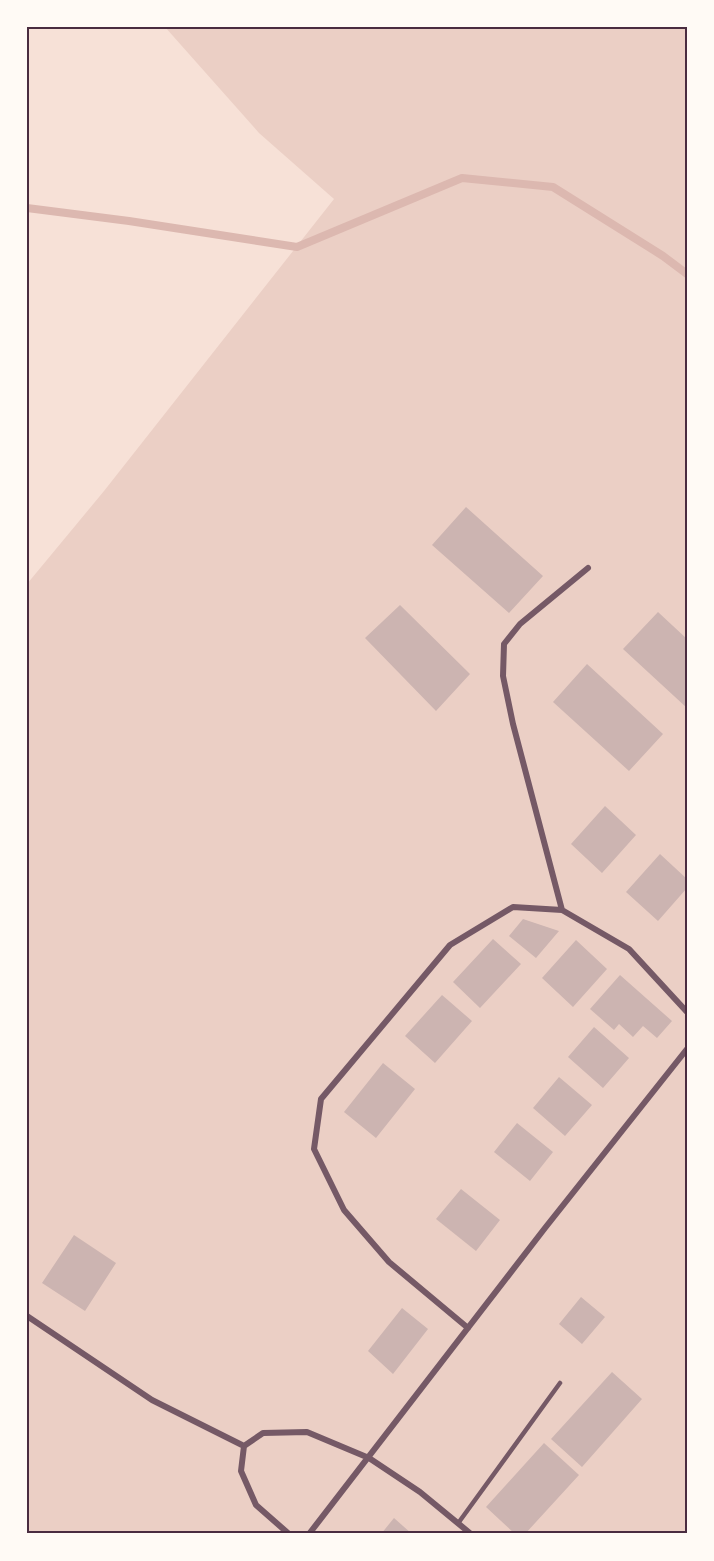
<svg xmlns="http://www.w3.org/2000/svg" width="714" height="1561" viewBox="0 0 714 1561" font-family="Barlow,sans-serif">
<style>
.green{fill:#ebcfc5}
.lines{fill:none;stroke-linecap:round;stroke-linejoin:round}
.stream{stroke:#dcb8b0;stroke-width:8}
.building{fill:#ccb4b1}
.service{stroke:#755966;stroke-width:4.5}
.minor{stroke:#755966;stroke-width:6}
.neatline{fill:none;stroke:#4a2c40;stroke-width:2}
</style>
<rect width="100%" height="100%" fill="#f7e1d7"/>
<!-- green -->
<path class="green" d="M165 27H687V1534H27V584L104 491 334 199 259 133Z"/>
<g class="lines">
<!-- stream -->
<path class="stream" d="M27 208 129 221 297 247 462 178 553 187 663 256 687 274"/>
</g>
<!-- building -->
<path class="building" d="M466 507 543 576 509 613 432 545Z
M400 605 470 674 436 711 365 638Z
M658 612 687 639V708L623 649Z
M587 664 663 734 629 771 553 702Z
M605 806 636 835 602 873 571 844Z
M660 854 687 879V888L658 921 626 892Z
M523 919 559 931 536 958 509 936Z
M493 939 521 964 480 1008 453 982Z
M576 940 607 969 573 1007 542 978Z
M620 975 672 1021 657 1038 643 1026 633 1037 619 1024 614 1030 590 1009Z
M442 995 472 1021 435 1063 405 1036Z
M594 1027 629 1058 603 1088 568 1057Z
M383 1063 415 1089 376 1138 344 1112Z
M559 1077 592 1105 565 1136 533 1108Z
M517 1123 553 1152 530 1181 494 1152Z
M461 1189 500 1220 476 1251 436 1219Z
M74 1235 116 1263 85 1311 42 1283Z
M581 1297 605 1317 582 1344 559 1324Z
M402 1308 428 1329 393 1374 368 1351Z
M612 1372 642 1399 582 1467 551 1439Z
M544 1443 579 1475 525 1534H515L486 1507Z
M394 1518 412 1534H381Z"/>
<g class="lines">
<!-- service -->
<path class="service" d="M459 1522 560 1383"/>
<!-- minor -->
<path class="minor" d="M562 910 513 724 503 676 504 644 520 624 588 568
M27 1316 152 1400 244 1446
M468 1328 389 1262 344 1210 314 1149 321 1099 450 945 513 907 562 910 629 949 687 1012
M289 1534 256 1505 241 1471 244 1446 263 1433 307 1432 369 1458 420 1492 471 1534
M309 1534 545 1228 687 1049"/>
</g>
<!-- border -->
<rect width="714" height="1561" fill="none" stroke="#fffaf5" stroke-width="57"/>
<rect x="28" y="28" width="658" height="1504" class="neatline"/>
</svg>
